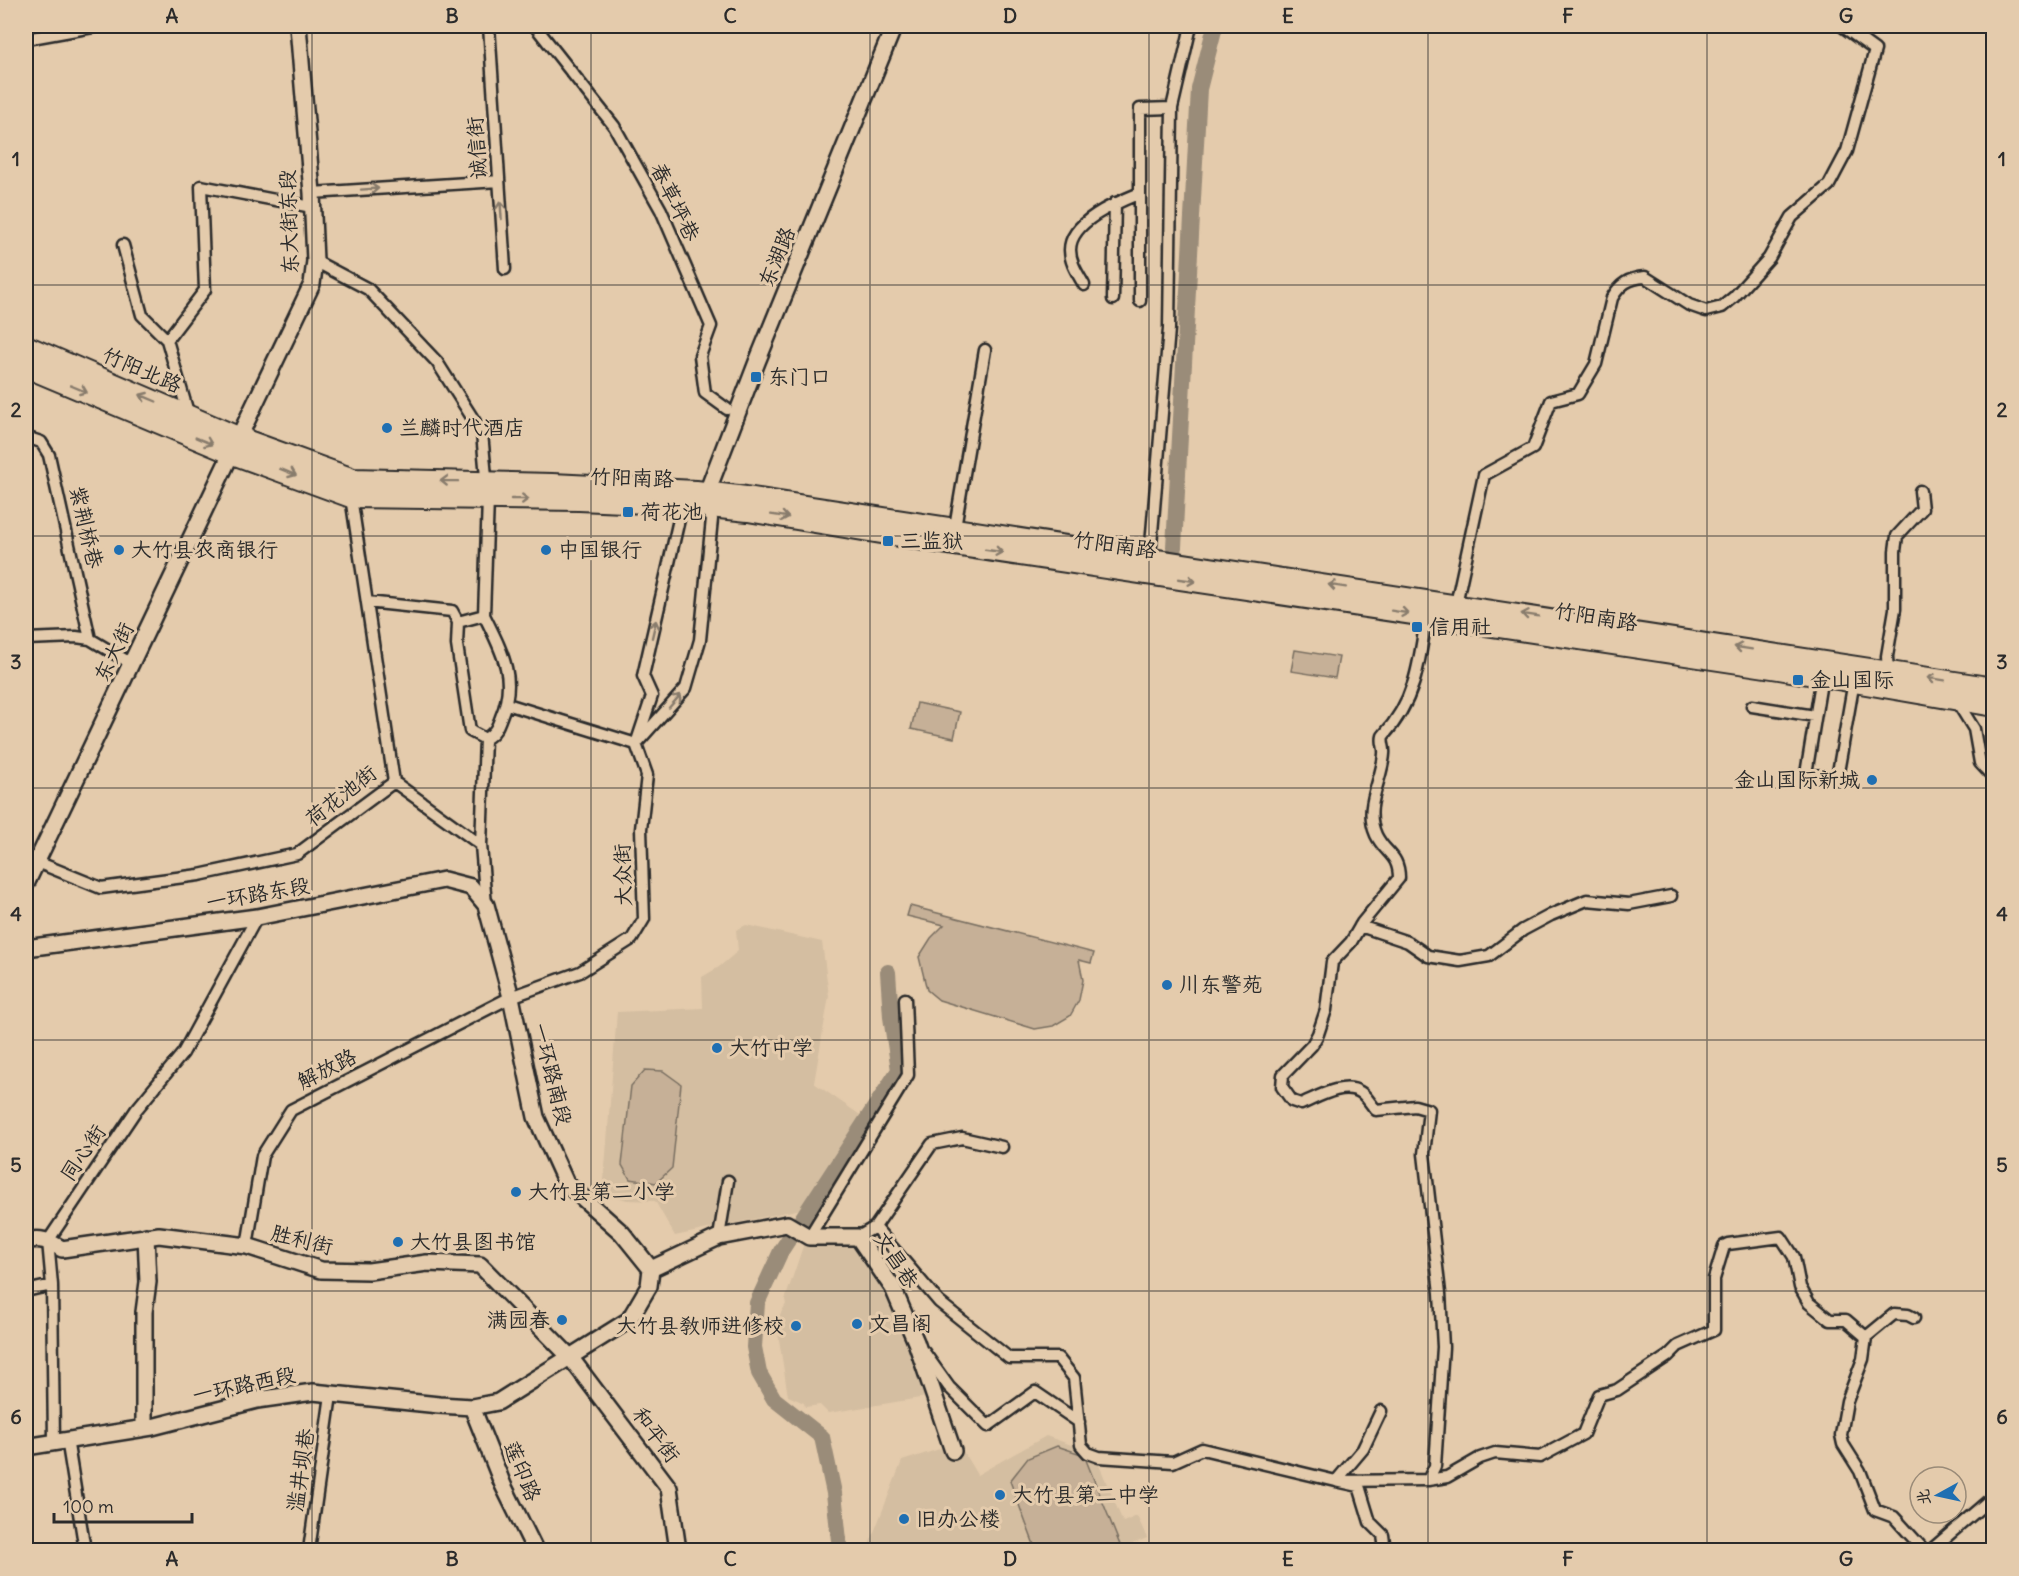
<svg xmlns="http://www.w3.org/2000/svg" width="2019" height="1576" viewBox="0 0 2019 1576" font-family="Delius,'LXGW WenKai TC',sans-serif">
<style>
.built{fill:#d4bea1}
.pitch{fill:#c6b097;stroke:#786e61;stroke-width:1.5}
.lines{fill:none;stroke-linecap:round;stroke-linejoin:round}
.river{stroke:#9a8c79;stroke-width:16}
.street-casing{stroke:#2b2b2b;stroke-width:15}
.secondary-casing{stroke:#2b2b2b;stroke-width:20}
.highway-casing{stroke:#2b2b2b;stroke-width:24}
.street{stroke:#e4cbac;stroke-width:10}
.secondary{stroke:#e4cbac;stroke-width:15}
.highway{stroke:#e4cbac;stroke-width:20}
.oneway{stroke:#887b6c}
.grid{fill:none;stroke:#2b2b2b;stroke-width:1.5;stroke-opacity:0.55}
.poi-dot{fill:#1f6fb2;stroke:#e4cbac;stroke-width:2}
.labels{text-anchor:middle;stroke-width:6;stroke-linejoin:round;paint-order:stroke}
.street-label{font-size:21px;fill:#2b2b2b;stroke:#e4cbac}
.poi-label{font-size:21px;fill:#2b2b2b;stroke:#e4cbac;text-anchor:start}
.neatline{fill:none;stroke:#2b2b2b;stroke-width:2}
.grid-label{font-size:20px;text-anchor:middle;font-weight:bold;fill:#2b2b2b}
</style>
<rect width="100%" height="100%" fill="#e4cbac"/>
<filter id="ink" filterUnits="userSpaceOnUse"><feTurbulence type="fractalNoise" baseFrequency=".0167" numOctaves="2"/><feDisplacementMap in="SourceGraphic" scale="12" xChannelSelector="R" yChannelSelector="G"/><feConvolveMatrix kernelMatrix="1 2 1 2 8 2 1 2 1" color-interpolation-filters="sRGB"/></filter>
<g filter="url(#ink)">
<!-- built -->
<path class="built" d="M746 925 822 942 829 996 814 1083 863 1117 801 1209 675 1236 655 1201 627 1200 603 1193 617 1012 703 1008 702 977 719 967 738 951 736 930Z
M804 1243 856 1244 892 1295 926 1397 828 1413 820 1405 805 1407 804 1403 788 1396 777 1327H780L781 1319 778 1318 786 1304 785 1300Z
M1046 1436 1094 1453 1123 1522 1137 1516 1147 1538 1132 1544 1134 1550H869V1545L902 1461 958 1443 977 1475Z"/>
<!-- pitch -->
<path class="pitch" d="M1295 650 1339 657 1335 678 1291 671Z
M917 703 960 712 954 738 911 729Z
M910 906 1094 953 1091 963 1079 960 1083 980 1079 1000 1070 1016 1053 1026 1035 1029 939 1000 927 990 919 957 931 938 944 925 907 916Z
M645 1070 663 1071 681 1084 672 1168 656 1183 630 1179 622 1165 631 1086Z
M1057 1446 1084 1455 1122 1550H1036L1010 1481 1028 1458Z"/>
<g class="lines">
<!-- river -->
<path class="river" d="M1174 547 1199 89 1215 26
M840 1550 834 1493 822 1437 774 1399 759 1373 754 1347 757 1303 781 1251 899 1070 891 1017 888 972"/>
<defs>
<path id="street" d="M489 26 505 269
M535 26 614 126 661 210 711 326 700 356 705 393 727 409
M26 39 98 26
M312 193 499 181
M123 245 142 315 167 340
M315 261 368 289 437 362 482 433 488 499 484 615 458 622 457 645 470 731 485 739
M1084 285C1078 274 1070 263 1070 250 1070 221 1118 202 1140 193
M1113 299 1115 203
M1140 301V109L1172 108
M189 416 167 340 205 290 201 186 312 207
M26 437 41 442 49 455 90 639
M351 497 394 782
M955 527 985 350
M1150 557 1169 329 1172 108 1191 26
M367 602 452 611 458 622
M1456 604 1484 475 1533 448 1551 401 1578 394 1596 364 1612 298C1620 284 1629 278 1645 277L1689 305 1706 311 1722 307 1734 297 1769 258 1792 217 1829 185 1847 151 1875 50 1842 26
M1427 611C1420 658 1417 699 1383 736 1381 743 1385 747 1384 754 1382 782 1363 806 1376 835 1385 854 1399 854 1399 878L1362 923 1351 942 1332 962 1326 1010 1318 1034 1312 1045 1283 1075 1282 1087 1292 1101 1301 1104C1316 1098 1344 1081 1360 1092 1366 1095 1371 1105 1376 1110L1415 1106 1429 1110 1424 1154 1440 1293 1443 1347 1435 1466 1428 1480
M484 615C501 650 518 678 501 717 497 728 495 733 485 739
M26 639 76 637 90 639 132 664
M1888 675 1887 656 1895 609V551L1897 536 1922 509 1920 491
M1822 676 1806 774 1837 778 1854 681
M1956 700 1974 729 1980 763 1994 778
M507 704 636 744
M1752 706 1815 716
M638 738 652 696 643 676 680 515 690 506
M485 739 481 845 486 905
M636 744 686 688 700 640 712 519 702 506
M394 782 481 845
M37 862 101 888 199 875 297 854 394 782
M1360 926 1408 942 1428 956 1460 961 1489 956 1523 930 1551 915 1587 900 1629 904 1671 896
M875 1227 939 1302 1009 1358H1058L1074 1378 1081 1445 1088 1453 1099 1457 1173 1462 1202 1449 1336 1481 1428 1480 1447 1477 1480 1458 1495 1453 1540 1457 1583 1434 1599 1395 1617 1390 1668 1356 1678 1346 1714 1330V1279L1724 1246 1728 1244 1781 1237 1794 1257 1800 1287 1809 1303 1830 1320H1846L1866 1337 1894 1314 1908 1315 1914 1318
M719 1237 728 1181
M809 1237 908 1075 905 999
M858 1237 875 1227 932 1144 962 1138 1002 1147
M247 1246 262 1156 291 1110 511 997 580 972 632 939 644 919 641 829 647 775 636 744
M26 1291 52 1285
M1866 1337 1863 1359 1847 1401 1841 1435 1843 1444 1860 1471 1875 1510 1894 1517 1924 1550
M924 1352 949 1387 988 1426 1035 1392 1079 1422
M1381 1411 1363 1449 1336 1481 1359 1486 1370 1522 1383 1535 1385 1550
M67 1439 85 1550
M54 1441 52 1285 48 1241 136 1110 183 1053 257 917
M309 1550 331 1395
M1931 1550 1994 1496"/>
<path id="secondary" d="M704 500 757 362 894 26
M26 884 312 284 315 261 312 193 298 26
M26 948 257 917 444 880 471 887 486 905 511 997 536 1117 566 1183 622 1233 651 1269 649 1286 629 1320 498 1402 472 1407 439 1405 313 1392 257 1400 152 1427 26 1447
M26 1241C40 1237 49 1241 62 1249L159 1235 247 1246 321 1270 369 1271 427 1263 480 1265 570 1357 669 1488 678 1550
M651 1269 719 1237 787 1224 809 1237H858L893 1288 916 1342 953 1451
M472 1407 503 1485 535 1550
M144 1428V1312L148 1282 146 1236"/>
<path id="highway" d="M26 346 240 438 353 479 552 484 696 491 746 497 1994 688
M26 367 233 454 351 497 579 500 691 505 748 511 960 546 1779 669 1994 706"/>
</defs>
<!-- street casing -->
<use href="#street" class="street-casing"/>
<!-- secondary casing -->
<use href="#secondary" class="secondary-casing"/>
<!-- highway casing -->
<use href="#highway" class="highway-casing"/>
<!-- street -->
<use href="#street" class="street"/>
<!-- secondary -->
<use href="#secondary" class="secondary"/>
<!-- highway -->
<use href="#highway" class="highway"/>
</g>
<!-- one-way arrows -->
<defs><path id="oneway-shaft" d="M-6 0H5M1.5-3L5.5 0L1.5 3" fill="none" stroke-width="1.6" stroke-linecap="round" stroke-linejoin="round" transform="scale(1.5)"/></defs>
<g class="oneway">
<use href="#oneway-shaft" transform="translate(370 189) rotate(-4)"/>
<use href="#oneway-shaft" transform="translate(501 210) rotate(-94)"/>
<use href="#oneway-shaft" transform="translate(79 389) rotate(23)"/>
<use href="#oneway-shaft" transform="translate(148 398) rotate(-157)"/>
<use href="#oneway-shaft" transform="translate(204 441) rotate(23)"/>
<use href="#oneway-shaft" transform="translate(288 472) rotate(22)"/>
<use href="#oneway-shaft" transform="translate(449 481) rotate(-179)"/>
<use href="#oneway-shaft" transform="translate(520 499)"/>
<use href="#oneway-shaft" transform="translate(780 516) rotate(9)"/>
<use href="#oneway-shaft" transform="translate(994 551) rotate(8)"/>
<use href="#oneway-shaft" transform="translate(1187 580) rotate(8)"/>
<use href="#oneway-shaft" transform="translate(1337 586) rotate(-171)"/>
<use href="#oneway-shaft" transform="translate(1400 612) rotate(9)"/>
<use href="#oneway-shaft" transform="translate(1530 615) rotate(-171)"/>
<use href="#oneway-shaft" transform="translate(654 629) rotate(-77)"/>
<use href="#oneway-shaft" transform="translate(1743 648) rotate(-171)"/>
<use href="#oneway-shaft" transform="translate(1936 679) rotate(-171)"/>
<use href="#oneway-shaft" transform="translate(675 701) rotate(-48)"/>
</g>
</g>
<!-- grid -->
<path class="grid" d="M312 26V1550M591 26V1550M870 26V1550M1149 26V1550M1428 26V1550M1707 26V1550M26 285H1994M26 536H1994M26 788H1994M26 1040H1994M26 1291H1994"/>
<!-- markers -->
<g class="poi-dot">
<rect x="750" y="371" width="12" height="12" rx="3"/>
<circle cx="387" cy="428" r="6"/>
<rect x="622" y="506" width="12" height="12" rx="3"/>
<rect x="882" y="535" width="12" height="12" rx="3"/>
<circle cx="119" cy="550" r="6"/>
<circle cx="546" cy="550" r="6"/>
<rect x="1411" y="621" width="12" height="12" rx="3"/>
<rect x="1792" y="674" width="12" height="12" rx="3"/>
<circle cx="1872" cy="780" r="6"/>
<circle cx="1167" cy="985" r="6"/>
<circle cx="717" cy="1048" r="6"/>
<circle cx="516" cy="1192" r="6"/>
<circle cx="398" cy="1242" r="6"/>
<circle cx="562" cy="1320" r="6"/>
<circle cx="857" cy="1324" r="6"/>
<circle cx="796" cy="1326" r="6"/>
<circle cx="1000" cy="1495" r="6"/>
<circle cx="904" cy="1519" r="6"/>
</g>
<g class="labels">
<!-- street labels -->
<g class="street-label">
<text transform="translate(477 148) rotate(-94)" y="7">诚信街</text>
<text transform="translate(675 202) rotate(64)" y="7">春草坪巷</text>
<text transform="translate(289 222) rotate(-92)" y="7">东大街东段</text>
<text transform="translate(777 257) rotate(-68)" y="7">东湖路</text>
<text transform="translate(142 370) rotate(23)" y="7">竹阳北路</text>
<text transform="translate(632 478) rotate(2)" y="7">竹阳南路</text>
<text transform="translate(86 527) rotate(77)" y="7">紫荆桥巷</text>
<text transform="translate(1115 545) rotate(8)" y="7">竹阳南路</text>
<text transform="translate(1596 617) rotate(9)" y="7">竹阳南路</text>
<text transform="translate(114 652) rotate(-64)" y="7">东大街</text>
<text transform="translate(341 796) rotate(-38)" y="7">荷花池街</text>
<text transform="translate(623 875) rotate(-92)" y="7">大众街</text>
<text transform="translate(258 894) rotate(-10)" y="7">一环路东段</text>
<text transform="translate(327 1069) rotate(-27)" y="7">解放路</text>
<text transform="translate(552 1074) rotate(76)" y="7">一环路南段</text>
<text transform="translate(83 1153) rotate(-56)" y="7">同心街</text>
<text transform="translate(302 1240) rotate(14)" y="7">胜利街</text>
<text transform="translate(896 1260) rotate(57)" y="7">文昌巷</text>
<text transform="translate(244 1385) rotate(-12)" y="7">一环路西段</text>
<text transform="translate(656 1435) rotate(53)" y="7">和平街</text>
<text transform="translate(301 1470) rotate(-82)" y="7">滥井坝巷</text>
<text transform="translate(522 1471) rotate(67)" y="7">莲印路</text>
</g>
<!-- poi labels -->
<g class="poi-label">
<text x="768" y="384">东门口</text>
<text x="399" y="435">兰麟时代酒店</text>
<text x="640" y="519">荷花池</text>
<text x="900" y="548">三监狱</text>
<text x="131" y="557">大竹县农商银行</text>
<text x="558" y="557">中国银行</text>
<text x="1429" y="634">信用社</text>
<text x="1810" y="687">金山国际</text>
<text x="1860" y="787" text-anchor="end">金山国际新城</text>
<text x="1179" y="992">川东警苑</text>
<text x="729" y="1055">大竹中学</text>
<text x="528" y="1199">大竹县第二小学</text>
<text x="410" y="1249">大竹县图书馆</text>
<text x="550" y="1327" text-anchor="end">满园春</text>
<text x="869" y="1331">文昌阁</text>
<text x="784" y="1333" text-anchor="end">大竹县教师进修校</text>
<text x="1012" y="1502">大竹县第二中学</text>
<text x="916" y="1526">旧办公楼</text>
</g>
</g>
<!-- margin -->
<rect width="2019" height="1576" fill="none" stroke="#e4cbac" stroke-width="66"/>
<!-- north arrow -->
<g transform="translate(1938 1495) rotate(262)"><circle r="28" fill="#e4cbac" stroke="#9a8b78" stroke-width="1.5"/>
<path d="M0-4.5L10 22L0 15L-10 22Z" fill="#1f6fb2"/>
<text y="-9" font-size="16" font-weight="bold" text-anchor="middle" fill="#2b2b2b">北</text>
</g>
<!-- scale -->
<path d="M54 1513v9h138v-9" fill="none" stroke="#2b2b2b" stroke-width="3"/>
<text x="63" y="1513" font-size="18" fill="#2b2b2b" stroke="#e4cbac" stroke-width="4.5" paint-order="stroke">100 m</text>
<rect x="33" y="33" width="1953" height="1510" class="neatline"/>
<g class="grid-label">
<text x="172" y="23">A</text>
<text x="452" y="23">B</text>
<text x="730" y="23">C</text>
<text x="1010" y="23">D</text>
<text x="1288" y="23">E</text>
<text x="1568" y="23">F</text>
<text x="1846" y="23">G</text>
<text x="16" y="166">1</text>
<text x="2002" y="166">1</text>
<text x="16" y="417">2</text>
<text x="2002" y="417">2</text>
<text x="16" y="669">3</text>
<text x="2002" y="669">3</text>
<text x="16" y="921">4</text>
<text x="2002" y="921">4</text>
<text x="16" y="1172">5</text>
<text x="2002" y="1172">5</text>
<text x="16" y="1424">6</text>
<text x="2002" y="1424">6</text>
<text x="172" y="1566">A</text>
<text x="452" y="1566">B</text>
<text x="730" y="1566">C</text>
<text x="1010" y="1566">D</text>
<text x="1288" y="1566">E</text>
<text x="1568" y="1566">F</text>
<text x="1846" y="1566">G</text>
</g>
</svg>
